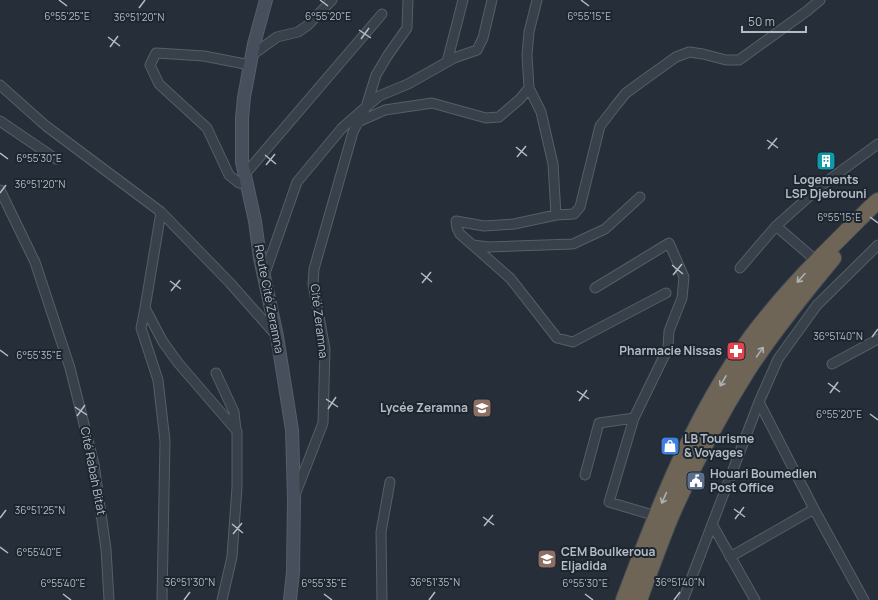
<svg xmlns="http://www.w3.org/2000/svg" width="878" height="600" viewBox="0 0 878 600" font-family="Manrope,sans-serif">
<style>
.lines{fill:none;stroke-linecap:round;stroke-linejoin:round}
.street-casing{stroke:#565e68;stroke-width:11}
.secondary-casing{stroke:#565e68;stroke-width:14}
.highway-casing{stroke:#434b55;stroke-width:18}
.street{stroke:#38404a;stroke-width:9}
.secondary{stroke:#474f5c;stroke-width:12}
.highway{stroke:#6f6556;stroke-width:16}
.oneway{stroke:#acb2ba}
.ticks{fill:none;stroke:#b3bbc5;stroke-width:1.5}
.labels{text-anchor:middle;stroke-width:4;stroke-linejoin:round;paint-order:stroke}
.poi-label{font-size:12px;font-weight:bold;fill:#b3bbc5;stroke:#1d252f;text-anchor:start}
.street-label{font-size:12px;fill:#b3bbc5;stroke:#1d252f}
.ticks-label{font-size:10px;text-anchor:middle;fill:#b3bbc5;stroke:#1d252f;stroke-width:4;stroke-linejoin:round;paint-order:stroke}
</style>
<rect width="100%" height="100%" fill="#252e39"/>
<g class="lines">
<defs>
<path id="street" d="M252 55 277 37 298 32 308 25 332 0
M447 62 463 0
M0 85 46 126 161 212
M529 88 541 112 553 164 556 215 514 224 484 226 456 221 457 228 460 234 510 278 557 338 573 342 666 293
M0 121 56 159
M358 122 385 110 432 103 486 118 499 117 520 99 529 88 527 55 529 32 537 0
M245 174 382 14
M247 184 239 183 229 175 207 128 159 84 150 65 156 53 204 56 250 65
M0 190 35 262 70 368 94 464 106 549 109 600
M556 215 574 214 580 207 600 126 617 104 626 93 641 82 676 57 689 52 703 54 726 60H739L807 11 820 0
M776 226 819 263
M473 245 488 247 573 244 605 229 640 197
M740 268 776 226 822 185 878 144
M264 276 297 182 342 128 366 107 376 75 388 55 407 28 408 0
M595 288 669 243 684 277 682 298 669 331 668 348 634 418 609 502 656 516
M145 308 141 328 158 380 165 441 162 600
M832 364 878 339
M216 373 234 412 236 430
M585 475 599 423 634 418
M295 495 323 423 325 349 313 284 314 269 353 132 366 107 379 96 408 84 454 58 477 50 483 38 492 0
M814 509 864 600
M712 524 755 600
M730 557 814 509 759 402
M222 600 232 557 237 487V431L179 364 163 342 145 308 161 212 230 283 276 335
M382 600 381 532 390 482
M683 600 759 402 778 359 817 305 878 245"/>
<path id="secondary" d="M266 0 254 44 244 97 242 118V162L255 221 260 258 277 336 292 430 294 498 293 572 290 600"/>
<path id="highway" d="M624 600C658 509 694 415 752 336 774 307 798 280 824 254 835 243 847 231 858 220 865 214 871 206 878 201
M639 600C649 573 659 545 670 518 692 467 718 417 747 371 773 331 803 294 833 258"/>
</defs>
<!-- street casing -->
<use href="#street" class="street-casing"/>
<!-- secondary casing -->
<use href="#secondary" class="secondary-casing"/>
<!-- highway casing -->
<use href="#highway" class="highway-casing"/>
<!-- street -->
<use href="#street" class="street"/>
<!-- secondary -->
<use href="#secondary" class="secondary"/>
<!-- highway -->
<use href="#highway" class="highway"/>
</g>
<!-- one-way arrows -->
<defs><path id="oneway-shaft" d="M-6 0H5M1.5-3L5.5 0L1.5 3" fill="none" stroke-width="1.6" stroke-linecap="round" stroke-linejoin="round"/></defs>
<g class="oneway">
<use href="#oneway-shaft" transform="translate(801 278) rotate(132)"/>
<use href="#oneway-shaft" transform="translate(760 352) rotate(-55)"/>
<use href="#oneway-shaft" transform="translate(723 381) rotate(120)"/>
<use href="#oneway-shaft" transform="translate(664 498) rotate(114)"/>
</g>
<!-- ticks -->
<path class="ticks" d="M59 0 67 6M320 0 328 6M581 0 589 6M139 8 145 0M359 30 371 38M108 37 120 46M361 39 369 28M110 47 118 36M767 140 778 148M516 147 527 156M768 149 777 138M0 153 8 159M265 155 276 164M517 157 526 146M266 165 275 154M0 193 6 185M870 217 878 223M672 265 683 274M421 273 432 282M673 275 682 264M170 281 181 289M422 283 431 272M171 291 180 280M872 337 878 329M0 350 8 356M828 383 840 392M577 391 589 399M830 393 838 382M326 399 338 407M579 401 587 390M75 407 87 415M328 409 336 397M870 414 878 420M77 416 85 405M734 509 745 517M483 517 494 525M0 518 6 510M735 519 744 507M232 524 243 533M484 526 493 515M233 534 242 523M0 547 8 553M63 594 71 600M324 594 332 600M585 594 593 600M184 600 190 592M429 600 435 592M674 600 680 592"/>
<!-- icons -->
<defs>
<symbol id="building-square" viewBox="-11 -11 22 22"><rect x="-9" y="-9" width="18" height="18" rx="4" fill="#0f9aa8" stroke="#1d252f"/><path d="M-4-6H4V6H1V3H-1V6H-4ZM-2.5-4.3h1.7v1.8h-1.7ZM.8-4.3h1.7v1.8H.8ZM-2.5-1h1.7V.8h-1.7ZM.8-1h1.7V.8H.8Z" fill="#fff"/></symbol>
<symbol id="pharmacy-square" viewBox="-11 -11 22 22"><rect x="-9" y="-9" width="18" height="18" rx="4" fill="#e0444e" stroke="#1d252f"/><path d="M-2-6h4v4h4v4h-4v4h-4v-4h-4v-4h4Z" fill="#fff"/></symbol>
<symbol id="school-square" viewBox="-11 -11 22 22"><rect x="-9" y="-9" width="18" height="18" rx="4" fill="#8d6e63" stroke="#1d252f"/><path d="M0-5L7-2L0 1L-7-2ZM-4 1L0 2.5L4 1V4Q0 6-4 4Z" fill="#fff"/></symbol>
<symbol id="shop-square" viewBox="-11 -11 22 22"><rect x="-9" y="-9" width="18" height="18" rx="4" fill="#3f7fe0" stroke="#1d252f"/><path d="M-5-2.5h2.3a2.7 3.5 0 0 1 5.4 0H5L5.5 6h-11ZM-1.5-2.5h3a1.5 2.3 0 0 0-3 0Z" fill="#fff"/></symbol>
<symbol id="civic-square" viewBox="-11 -11 22 22"><rect x="-9" y="-9" width="18" height="18" rx="4" fill="#5c6f8a" stroke="#1d252f"/><path d="M-.6-6.5H3V-4.5H.6V-3L4-1V1h2V6H-6V1h2V-1L-.6-3ZM-1.2 2.5V6h2.4V2.5Z" fill="#fff"/></symbol>
</defs>
<g fill-rule="evenodd">
<use href="#building-square" x="815" y="150" width="22" height="22"/>
<use href="#pharmacy-square" x="725" y="340" width="22" height="22"/>
<use href="#school-square" x="471" y="397" width="22" height="22"/>
<use href="#shop-square" x="659" y="435" width="22" height="22"/>
<use href="#civic-square" x="685" y="470" width="22" height="22"/>
<use href="#school-square" x="536" y="548" width="22" height="22"/>
</g>
<g class="labels">
<!-- poi labels -->
<g class="poi-label">
<text x="826" y="184" text-anchor="middle">Logements<tspan x="826" dy="14">LSP Djebrouni</tspan></text>
<text x="722" y="355" text-anchor="end">Pharmacie Nissas</text>
<text x="468" y="412" text-anchor="end">Lycée Zeramna</text>
<text x="684" y="443">LB Tourisme<tspan x="684" dy="14">&amp; Voyages</tspan></text>
<text x="710" y="478">Houari Boumedien<tspan x="710" dy="14">Post Office</tspan></text>
<text x="561" y="556">CEM Boulkeroua<tspan x="561" dy="14">Eljadida</tspan></text>
</g>
<!-- street labels -->
<g class="street-label">
<text transform="translate(269 299) rotate(79)" y="4">Route Cité Zeramna</text>
<text transform="translate(319 321) rotate(83)" y="4">Cité Zeramna</text>
<text transform="translate(93 471) rotate(79)" y="4">Cité Rabah Bitat</text>
</g>
</g>
<g class="ticks-label">
<text x="589" y="20">6°55'15"E</text>
<text x="67" y="20">6°55'25"E</text>
<text x="328" y="20">6°55'20"E</text>
<text x="139" y="21">36°51'20"N</text>
<text x="39" y="162">6°55'30"E</text>
<text x="40" y="188">36°51'20"N</text>
<text x="839" y="221">6°55'15"E</text>
<text x="838" y="340">36°51'40"N</text>
<text x="39" y="359">6°55'35"E</text>
<text x="839" y="418">6°55'20"E</text>
<text x="40" y="514">36°51'25"N</text>
<text x="39" y="556">6°55'40"E</text>
<text x="190" y="586">36°51'30"N</text>
<text x="435" y="586">36°51'35"N</text>
<text x="680" y="586">36°51'40"N</text>
<text x="63" y="587">6°55'40"E</text>
<text x="324" y="587">6°55'35"E</text>
<text x="585" y="587">6°55'30"E</text>
</g>
<!-- scale -->
<path d="M742 26v6h64v-6" fill="none" stroke="#b3bbc5" stroke-width="2"/>
<text x="748" y="26" font-size="12" fill="#b3bbc5" stroke="#1d252f" stroke-width="3" paint-order="stroke">50 m</text>
</svg>
